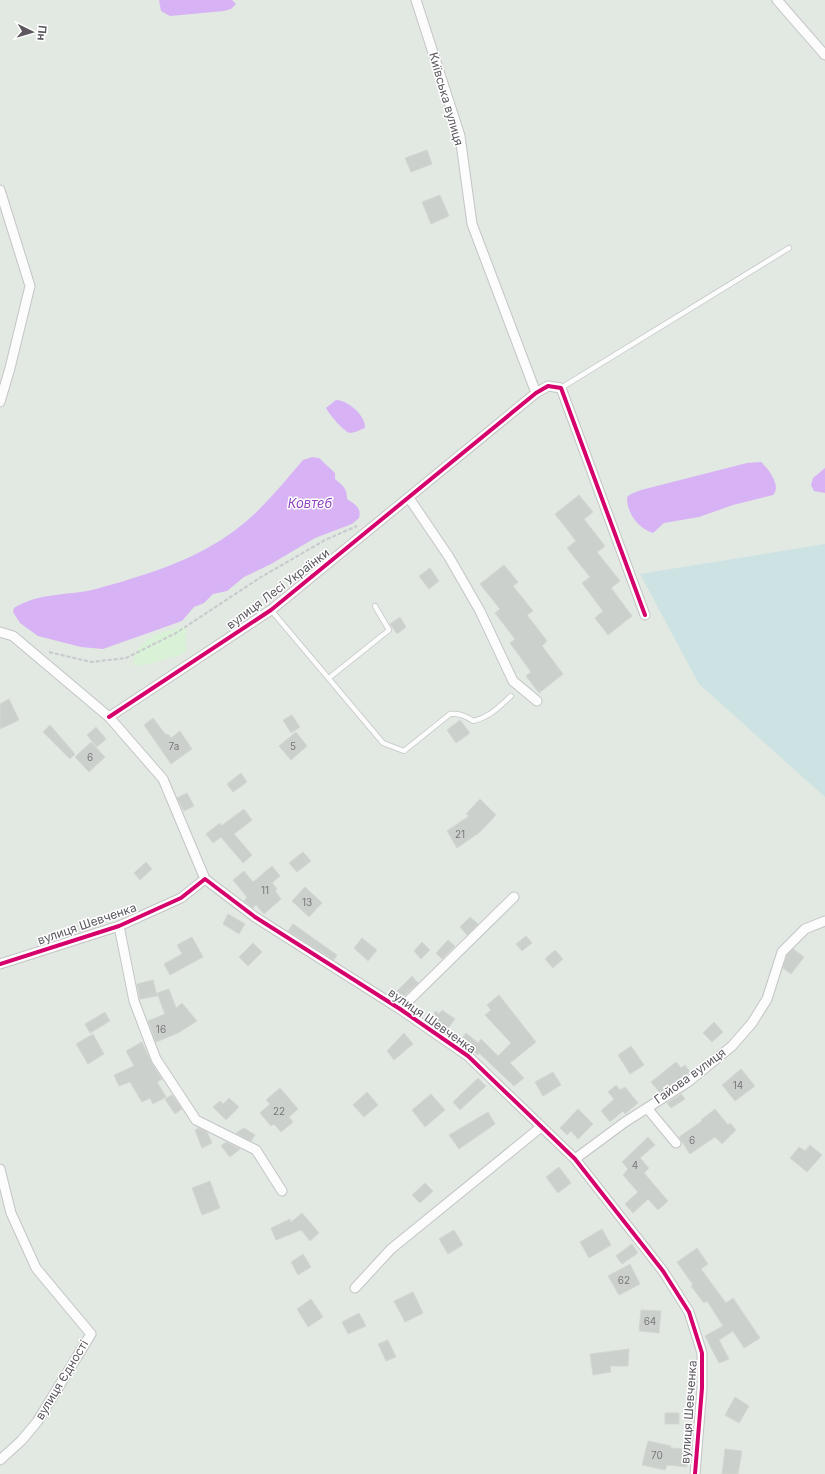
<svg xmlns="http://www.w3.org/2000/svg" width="825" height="1474" viewBox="0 0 825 1474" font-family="Inter,sans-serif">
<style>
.green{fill:#cde2e3}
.sand{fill:#d9f1d6}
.water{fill:#d7b3f5}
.building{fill:#cbd0cc;stroke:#d2d7d1}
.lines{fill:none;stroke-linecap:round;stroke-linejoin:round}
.lane-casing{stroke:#c4c5c6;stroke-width:6}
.street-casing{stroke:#c4c5c6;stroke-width:11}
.path{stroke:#c6cacd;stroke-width:2;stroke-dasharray:4 2;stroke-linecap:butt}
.lane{stroke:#fbfcfb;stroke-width:4.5}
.street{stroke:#fbfcfb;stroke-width:9}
.cycleway-casing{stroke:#fff;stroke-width:6}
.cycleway{stroke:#d6006c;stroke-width:4}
.labels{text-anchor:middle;stroke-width:3;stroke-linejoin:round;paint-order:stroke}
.number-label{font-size:10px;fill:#7a777c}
.street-label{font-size:12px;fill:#5d5860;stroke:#fff}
.water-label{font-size:13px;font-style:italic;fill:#9041bf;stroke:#fff}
</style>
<rect width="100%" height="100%" fill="#e2e8e2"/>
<!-- green -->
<path class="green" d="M825 544V797L699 684 640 574Z"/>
<!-- sand -->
<path class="sand" d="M186 627V651L182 655C168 657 144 668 133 665 134 638 164 630 186 627Z"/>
<!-- water -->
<path class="water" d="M159 0H232L236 4 231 9 224 11 170 16 161 11Z
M336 400C348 400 366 416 365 428 361 429 355 433 350 433 344 432 329 414 326 408Z
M312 457 319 458 335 473V479C343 486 347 488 347 499 354 504 362 507 359 518L352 524 315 538 271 564 244 577 227 591 213 594 204 603 194 607 182 621 103 649 81 647 38 636 20 623 13 612 14 608C39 592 69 596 96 589 146 575 197 560 238 528 263 509 283 483 303 460Z
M761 462C768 468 782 486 773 495L733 505 699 517 664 523 653 533C638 528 627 514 627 497L631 494 641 490 747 463Z
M825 468V493L814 491 811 485 813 478Z"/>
<!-- building -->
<path class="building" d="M427 150 432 164 411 172 405 158Z
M440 195 449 216 431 224 422 202Z
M579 495 593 512 584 519 605 546 597 552 620 581 611 588 632 616 608 635 595 618 603 611 582 583 590 577 567 548 576 541 555 514Z
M504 565 518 582 513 586 533 611 527 615 547 641 542 646 563 674 539 693 526 676 531 672 510 643 515 639 495 613 500 609 480 584Z
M430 568 439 581 429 589 419 576Z
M400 617 406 627 397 634 390 624Z
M9 699 19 720 0 729V704Z
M292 715 300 727 291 733 283 720Z
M153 718 166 735 168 734 171 738 180 731 192 749 171 764 144 725Z
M460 720 470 733 456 743 447 730Z
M50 725 75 754 70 759 43 732Z
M96 727 106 739 97 747 87 735Z
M296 732 307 746 291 760 279 746Z
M91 742 105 757 89 772 75 757Z
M241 773 247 782 233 792 227 784Z
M187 793 194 806 184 811 177 798Z
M480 799 496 815 480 832 457 848 447 831 469 816 466 814Z
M244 809 252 820 234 834 252 855 243 863 221 837 213 843 206 834 220 823 221 826Z
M303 852 311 861 297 872 289 863Z
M146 862 152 869 140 880 134 873Z
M272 866 280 876 272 883 277 889 275 891 281 899 264 914 256 905 253 908 244 901 247 897 233 880 244 871 253 882Z
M305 887 322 903 309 917 292 901Z
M228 914 245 924 239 934 223 924Z
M470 917 478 924 467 935 460 927Z
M293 924 337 955 334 960 288 931Z
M526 936 532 943 522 951 516 944Z
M192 937 203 957 170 975 164 964 182 954 177 945Z
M362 938 377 950 368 961 354 948Z
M448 940 455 946 442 959 436 953Z
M422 942 430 950 421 959 414 951Z
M253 943 262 952 248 966 239 957Z
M793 949 804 957 791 974 783 968 787 955Z
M555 950 563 959 553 968 545 959Z
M412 976 418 983 403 997 397 991Z
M153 980 157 996 140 999 137 984Z
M169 989 176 1008 182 1003 197 1021 178 1033 156 1042 148 1021 165 1014 157 993Z
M499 995 536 1042 510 1063 524 1078 514 1086 479 1053 478 1055 460 1041 466 1033 478 1043 481 1039 498 1056 511 1043 485 1015 491 1010 487 1005Z
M442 1010 455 1019 446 1031H442L429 1021 436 1011 439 1014Z
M105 1012 110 1021 90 1033 85 1024Z
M714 1022 723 1032 712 1042 703 1033Z
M404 1033 413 1044 394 1060 387 1051Z
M93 1034 104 1054 88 1064 76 1044Z
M142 1042 151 1062 162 1079 157 1082 166 1097 153 1104 150 1098 142 1102 130 1082 119 1086 114 1075 134 1066 126 1051Z
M631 1046 644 1065 630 1074 618 1055Z
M676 1062 681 1068 685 1065 690 1072 660 1093 651 1082Z
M741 1069 755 1086 735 1101 722 1085Z
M553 1072 561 1085 543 1096 535 1082Z
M478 1078 486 1086 460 1110 453 1102Z
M616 1085 620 1090 625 1087 638 1103 625 1114 623 1111 610 1122 601 1111 614 1099 608 1092Z
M280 1088 298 1109 289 1117 293 1122 281 1132 274 1124 271 1126 260 1113 270 1104 266 1100Z
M367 1092 378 1105 364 1117 353 1105Z
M431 1094 445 1110 425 1127 412 1110Z
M681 1094 685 1099 671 1108 667 1103Z
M172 1095 182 1109 175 1114 165 1099Z
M229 1098 239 1107 226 1120 213 1107 220 1101 223 1104Z
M578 1109 593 1124 578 1139 571 1131 567 1135 560 1128Z
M715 1109 728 1125 730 1123 736 1130 722 1144 715 1137 690 1154 679 1137 702 1121 701 1120Z
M488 1112 495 1124 459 1149 449 1135Z
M199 1128 207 1132 212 1143 202 1148 195 1130Z
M244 1128 255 1135 251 1141 236 1133Z
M648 1137 655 1145 640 1158 649 1168 644 1173 668 1201 658 1210 648 1199 633 1213 625 1204 638 1192 623 1175 628 1169 622 1162Z
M226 1142 240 1149 230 1157 221 1146Z
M810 1145 822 1155 807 1172 790 1158 799 1147 805 1151Z
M559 1167 571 1183 558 1193 546 1177Z
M210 1181 220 1208 202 1215 192 1188Z
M425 1183 433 1191 420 1203 412 1195Z
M302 1213 319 1233 310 1241 301 1230 276 1240 271 1228 290 1219 291 1222Z
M602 1229 611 1245 589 1258 580 1242Z
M454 1230 463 1245 448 1254 439 1239Z
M632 1244 638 1253 622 1264 616 1256Z
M697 1248 708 1264 701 1269 726 1303 733 1298 760 1338 744 1348 733 1331 719 1340 729 1359 719 1363 705 1336 723 1326 707 1301 704 1303 691 1286 693 1285 677 1262Z
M303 1254 311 1267 298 1275 291 1262Z
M630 1264 640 1284 619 1295 608 1276Z
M413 1292 423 1313 405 1322 394 1301Z
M311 1299 323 1317 308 1327 297 1309Z
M641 1310 661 1311 659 1333 639 1331Z
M359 1313 366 1326 348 1334 342 1322Z
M388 1340 396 1357 386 1361 378 1344Z
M629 1349 628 1366H610L611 1372 593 1375 590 1354Z
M735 1397 749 1406 739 1423 725 1415Z
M665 1413H679V1424H665Z
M648 1441 671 1446 670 1448 688 1449 687 1467 667 1465 665 1470 642 1465Z
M725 1449 742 1451 738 1474H722Z"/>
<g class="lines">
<defs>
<path id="lane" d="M561 388 789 248
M271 610 383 743 404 751 450 714C459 713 466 716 473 721 490 717 499 707 511 696
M329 678 389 630 375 606"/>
<path id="street" d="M416 0 460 136 472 224 536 393
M777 0 825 55
M0 190 30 286 10 368 0 402
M409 498 449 557 480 611 513 681 537 701
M0 632 13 636 109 717 163 779 205 879
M109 717 271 610 536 393 548 386 561 388 645 615
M119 926 134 1001 156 1059 196 1120 256 1150 282 1191
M0 964 119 926 181 898 205 879 255 917 400 1009 468 1056 575 1159 663 1271 689 1312 702 1353V1388L695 1474
M400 1009 514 897
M647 1108 676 1143
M575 1159 625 1122 688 1082 732 1046 752 1023 767 999 782 952 805 929 825 921
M0 1169 11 1213 36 1268 91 1334 37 1422 21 1441 0 1460
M355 1288 391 1249 541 1127"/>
</defs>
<!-- lane casing -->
<use href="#lane" class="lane-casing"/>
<!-- street casing -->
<use href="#street" class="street-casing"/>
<!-- path -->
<path class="path" d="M49 652 91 662 126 658 176 633 261 577 325 540 357 526"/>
<!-- lane -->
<use href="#lane" class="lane"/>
<!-- street -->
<use href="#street" class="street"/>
<defs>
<path id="cycleway" d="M109 717 271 610 536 393 548 386 561 388 645 615
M0 964 119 926 181 898 205 879 255 917 400 1009 468 1056 575 1159 663 1271 689 1312 702 1353V1388L695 1474"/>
</defs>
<!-- cycleway casing -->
<use href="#cycleway" class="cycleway-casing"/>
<!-- cycleway -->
<use href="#cycleway" class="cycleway"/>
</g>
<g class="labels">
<!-- number labels -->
<g class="number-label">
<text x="174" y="750">7а</text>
<text x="293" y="750">5</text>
<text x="90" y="761">6</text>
<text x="460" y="838">21</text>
<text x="265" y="894">11</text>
<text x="307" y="906">13</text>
<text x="161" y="1033">16</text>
<text x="738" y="1089">14</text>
<text x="279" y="1115">22</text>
<text x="692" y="1144">6</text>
<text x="635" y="1169">4</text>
<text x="624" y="1284">62</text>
<text x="650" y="1325">64</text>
<text x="657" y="1459">70</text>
</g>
<!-- street labels -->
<g class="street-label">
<text transform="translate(446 99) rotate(74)" y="4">Київська вулиця</text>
<text transform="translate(278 589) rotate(-37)" y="4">вулиця Лесі Українки</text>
<text transform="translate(87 924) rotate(-19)" y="4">вулиця Шевченка</text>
<text transform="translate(432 1021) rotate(35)" y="4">вулиця Шевченка</text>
<text transform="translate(690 1076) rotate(-36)" y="4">Гайова вулиця</text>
<text transform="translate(62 1380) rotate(-59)" y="4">вулиця Єдності</text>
<text transform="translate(689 1412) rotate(-86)" y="4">вулиця Шевченка</text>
</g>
<!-- water labels -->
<g class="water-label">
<text x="310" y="508">Ковтеб</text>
</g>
</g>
<!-- north arrow -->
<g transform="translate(32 32) rotate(95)" stroke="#ffffff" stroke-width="3" paint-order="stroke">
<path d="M0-3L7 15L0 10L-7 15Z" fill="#5d5860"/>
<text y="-6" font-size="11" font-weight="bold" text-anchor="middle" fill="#5d5860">Пн</text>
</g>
</svg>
